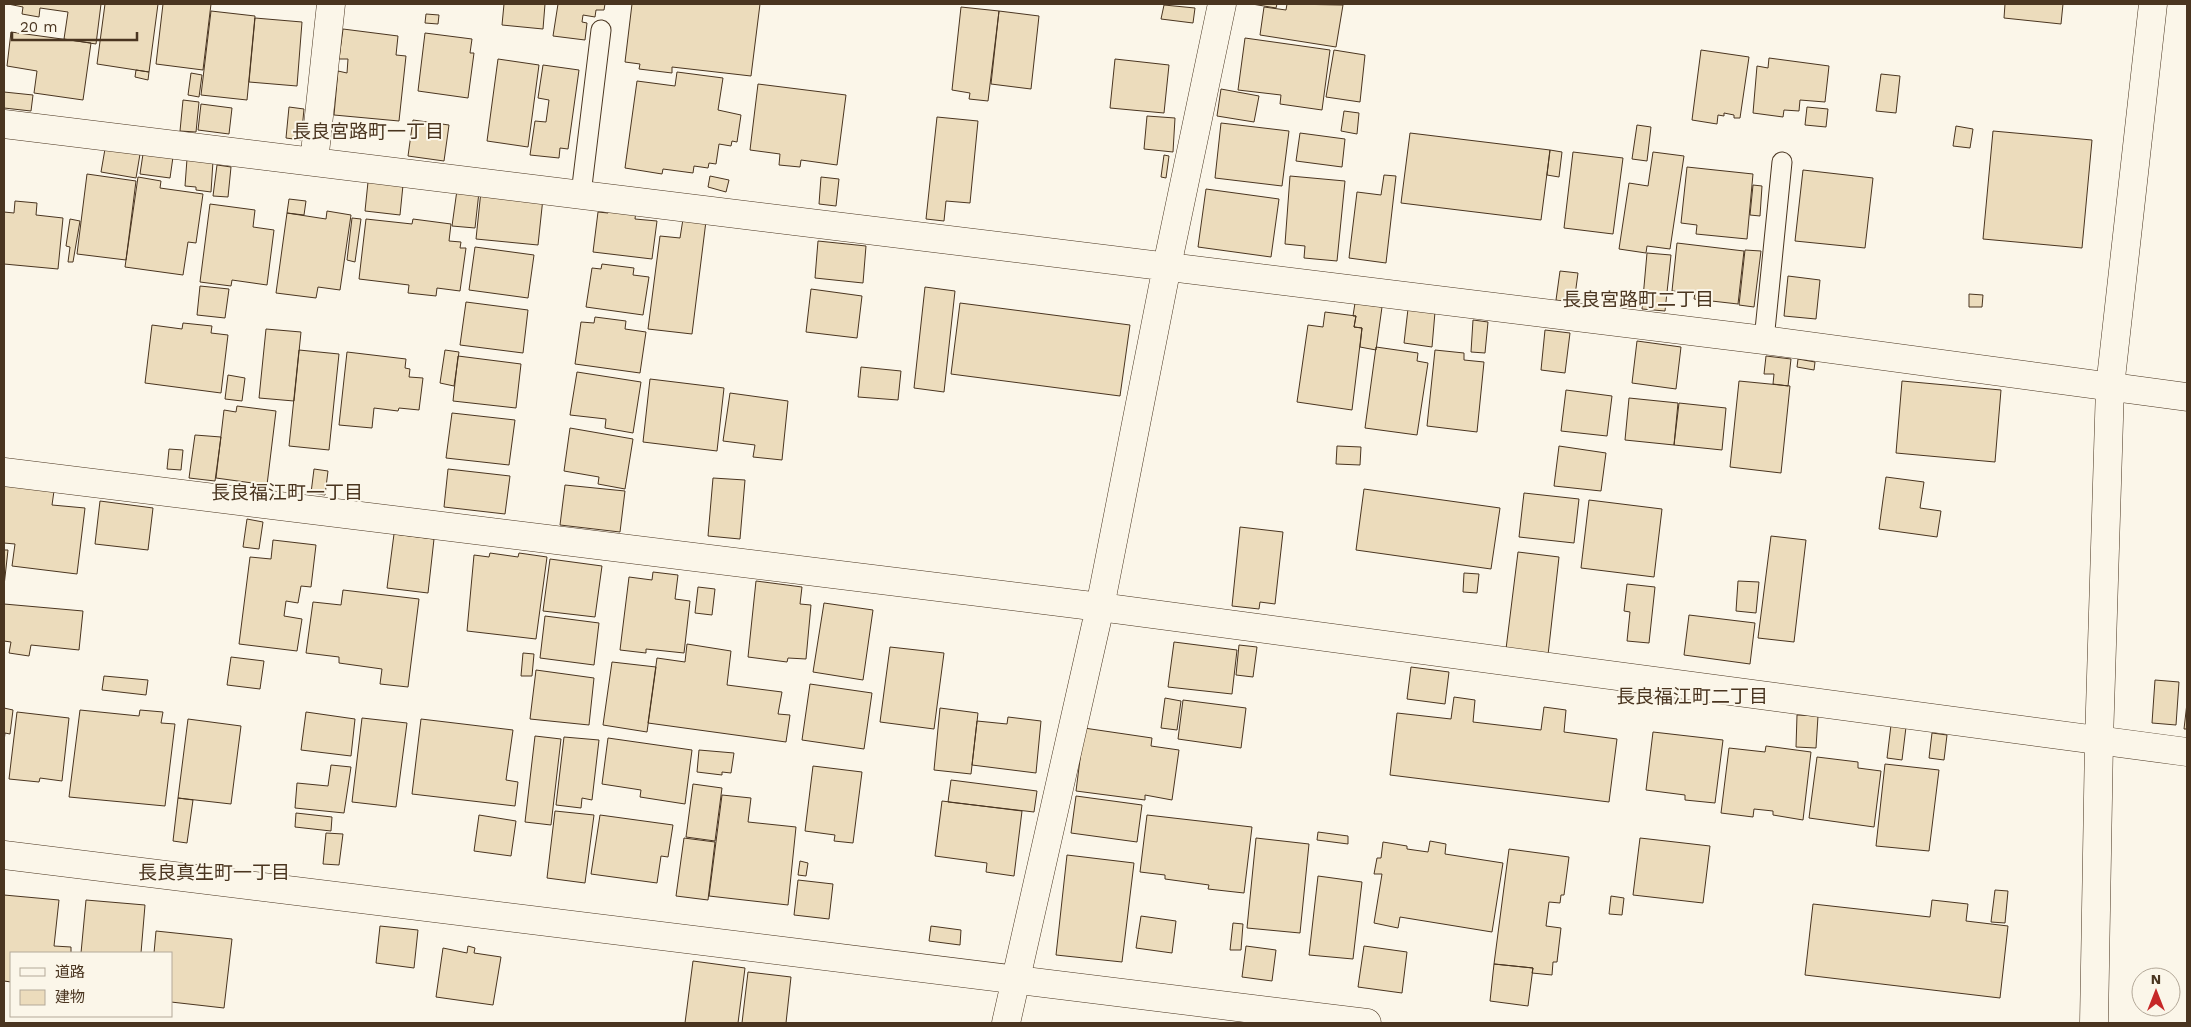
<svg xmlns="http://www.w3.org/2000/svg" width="2191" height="1027" viewBox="0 0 2191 1027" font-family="'Work Sans','Noto Sans JP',sans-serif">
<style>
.building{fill:#ecdcbc;stroke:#4a3520}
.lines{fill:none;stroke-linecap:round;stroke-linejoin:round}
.service-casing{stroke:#4a3520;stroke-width:21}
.minor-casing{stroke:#4a3520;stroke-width:29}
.tertiary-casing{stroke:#4a3520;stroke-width:29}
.service{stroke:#fbf6e9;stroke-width:19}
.minor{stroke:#fbf6e9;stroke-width:28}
.tertiary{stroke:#fbf6e9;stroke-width:28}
.labels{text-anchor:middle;stroke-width:4;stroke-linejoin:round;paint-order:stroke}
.neighbourhood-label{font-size:19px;fill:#4a3520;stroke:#fbf6e9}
</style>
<rect width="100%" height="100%" fill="#fbf6e9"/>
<!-- building -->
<path class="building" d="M8 4H101L96 44 64 39 68 12 40 8 39 17 22 14 23 7Z
M105 4H158L149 72 97 64Z
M163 4H211L203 70 156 64Z
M504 4H545L543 29 502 25Z
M558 4H605L604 10H596L595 17 583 15 582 22 587 23 585 40 553 36Z
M632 4H760L751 76 672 67V73L639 69 640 64 625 62Z
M1252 4H1277L1276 8Z
M1287 4 1343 5 1336 47 1260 35 1264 7 1286 10Z
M2005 4H2063L2061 24 2004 18Z
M1164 5 1195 8 1193 23 1161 19Z
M961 7 999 11 988 101 969 99 970 93 952 90Z
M211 11 255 16 247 100 201 95Z
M999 11 1039 16 1031 89 991 84Z
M426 14 439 15 438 24 425 23Z
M255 18 302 22 297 86 249 82Z
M343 29 398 36 396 55 406 56 399 121 334 115 338 71 347 73 348 59H339Z
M11 32 91 43 83 100 34 93 37 71 7 66Z
M425 33 472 39 470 53H474L468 98 418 91Z
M1245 38 1330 50 1322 110 1280 104 1281 95 1238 90Z
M1334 50 1365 55 1360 102 1326 97Z
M1701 50 1749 57 1740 118H1734V115L1724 113V116L1718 115 1717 124 1692 120Z
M1769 58 1829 66 1825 102 1800 100 1799 111 1784 110 1783 117 1753 113 1757 66 1768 68Z
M498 59 539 65 528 147 487 141Z
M1115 59 1169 65 1164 113 1110 108Z
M543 65 579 70 568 149 560 148 559 158 530 155 535 121 546 122 549 100 538 98Z
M136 70 149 72 148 80 135 77Z
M677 72 723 78 718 110 741 115 737 142 732 141 731 146 719 144 716 164 709 163 708 168 694 166 693 173 663 169 662 174 625 168 637 81 675 86Z
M191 73 202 75 199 97 188 95Z
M1881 74 1900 76 1896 113 1876 111Z
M758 84 846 95 837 165 801 160 800 167 779 165 780 154 750 150Z
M1221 89 1259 96 1254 122 1217 116Z
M4 92 33 95 31 111 4 108Z
M183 100 199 102 196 132 180 131Z
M201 104 232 108 229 134 198 130Z
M289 107 304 109 301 140 286 138Z
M1807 107 1828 109 1826 127 1805 125Z
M1344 111 1359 113 1357 134 1341 131Z
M1147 116 1175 118 1173 152 1144 149Z
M937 117 978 121 970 203 946 201 944 221 926 219Z
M413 120 449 125 444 161 408 156Z
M1221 123 1289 131 1282 186 1215 178Z
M1637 125 1651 127 1647 161 1632 159Z
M1956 126 1973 129 1970 148 1953 146Z
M1993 131 2092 140 2082 248 1983 239Z
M1300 133 1345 139 1342 167 1296 161Z
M1410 133 1550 150 1541 220 1401 203Z
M105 149 140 154 136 178 101 172Z
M1550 150 1562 152 1559 177 1547 175Z
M1573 152 1623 158 1613 234 1564 228Z
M1653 152 1684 156 1670 249 1647 246 1646 253 1619 249 1629 183 1648 186Z
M143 154 173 157 170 178 140 174Z
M1164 155 1169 156 1166 178 1161 177Z
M187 159 213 161 211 192 196 190V187L185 186Z
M217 165 231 167 228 197 213 196Z
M1687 167 1753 174 1747 239 1696 234 1697 225 1681 223Z
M1803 170 1873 178 1865 248 1795 241Z
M87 174 136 181 126 260 77 254Z
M1384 175 1396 176 1386 263 1349 258 1357 192 1381 195Z
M710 176 729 180 726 192 708 187Z
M1290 176 1345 181 1337 261 1304 258 1305 246 1285 244Z
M138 177 161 181 160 188 203 194 196 243 188 242 183 275 125 267Z
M821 177 839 179 836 206 819 204Z
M368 182 403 185 400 215 365 211Z
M1753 185 1762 186 1760 216 1750 215Z
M1206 189 1279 199 1271 257 1198 247Z
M457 190 479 192 475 228 452 226Z
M481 191 543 198 538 245 476 239Z
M289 199 306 201 304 215 287 213Z
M15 201 37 203 36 215 63 218 58 269 4 264V212L14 213Z
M210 204 255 210 253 227 274 230 267 285 232 280 231 286 200 282Z
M609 206 636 210 635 219 657 221 652 259 593 252 598 212 608 213Z
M327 211 351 215 340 290 318 287 316 298 276 293 287 213 326 219Z
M352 218 361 219 355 262 347 260Z
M70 219 80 221 73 262H68L70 247 66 246Z
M366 219 412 224 413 219 451 224 449 241 461 242 460 248H466L460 291 437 288 436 296 408 293 409 285 359 279Z
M683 219 706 221 692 334 648 329 660 236 680 238Z
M818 241 866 246 863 283 815 278Z
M1677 243 1744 251 1738 304 1694 299 1695 293 1672 291Z
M475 247 534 255 528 298 469 290Z
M1745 250 1761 251 1754 307 1739 305Z
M1647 253 1671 255 1665 311 1642 309Z
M602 264 634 268 633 275 649 277 643 315 586 307 592 268 601 269Z
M1560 271 1578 273 1574 303 1556 300Z
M1788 276 1820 280 1816 319 1784 316Z
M200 286 229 289 225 318 197 315Z
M925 287 955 291 944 392 914 388Z
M811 289 862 296 857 338 806 332Z
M1969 294 1983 295 1982 307H1969Z
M466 302 528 310 523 353 460 345Z
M960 303 1130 325 1120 396 951 374Z
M1355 303 1382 307 1376 350 1360 347 1362 328 1354 327 1356 316H1353Z
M1408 309 1435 312 1432 347 1404 343Z
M1325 312 1356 316 1354 327 1362 328 1352 410 1297 402 1308 325 1323 327Z
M595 317 626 321 625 329 646 332 640 373 575 364 581 322 594 323Z
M1473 320 1488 322 1485 353 1471 352Z
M183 323 212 326 211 333 228 335 221 393 145 383 152 325 182 329Z
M266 329 301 332 294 401 259 398Z
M1545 330 1570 333 1565 373 1541 370Z
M1637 341 1681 347 1676 389 1632 383Z
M1376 347 1418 353 1417 361 1428 363 1417 435 1365 428Z
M299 350 339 354 329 450 289 446Z
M445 350 459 352 454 386 440 383Z
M1435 350 1464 353V360L1484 362 1477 432 1427 426Z
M347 352 406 359 405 368 410 369 409 377 423 378 419 410 399 408 398 411 374 408 372 428 339 425Z
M458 356 521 364 516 408 453 401Z
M1766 356 1791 359 1788 386 1773 384 1774 374H1764Z
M1798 359 1815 362 1814 370 1797 367Z
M861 367 901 371 898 400 858 397Z
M577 372 641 382 633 433 605 428 606 419 570 415Z
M228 375 245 378 242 401 225 399Z
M650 379 724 388 717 451 643 442Z
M1739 381 1790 386 1781 473 1730 467Z
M1902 381 2001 390 1995 462 1896 453Z
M1566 390 1612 396 1607 436 1561 431Z
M730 393 788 401 782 460 753 457 755 445 723 441Z
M1629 398 1678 403 1674 445 1625 440Z
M1679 403 1726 408 1722 450 1674 445Z
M237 406 276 411 267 485 216 478 224 410 236 412Z
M452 413 515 420 509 465 446 458Z
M570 428 633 439 625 489 598 484 599 477 564 471Z
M195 435 221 437 215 481 189 478Z
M1337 446 1361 447 1360 465 1336 464Z
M1559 446 1606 453 1601 491 1554 486Z
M169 449 183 450 181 470 167 469Z
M314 469 328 471 325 495 311 493Z
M448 469 510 476 505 514 444 507Z
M1886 477 1924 482 1920 508 1941 511 1937 537 1879 529Z
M713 478 745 480 740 539 708 536Z
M4 485 54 491 52 505 85 508 77 574 12 566 15 544 4 543Z
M565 485 625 491 620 532 560 525Z
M1364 489 1500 508 1491 569 1356 550Z
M1524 493 1579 499 1574 543 1519 537Z
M1589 500 1662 509 1654 577 1581 568Z
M100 501 153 508 148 550 95 544Z
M247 519 263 522 259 549 243 547Z
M1240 527 1283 532 1275 604 1260 602 1259 609 1232 606Z
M394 534 434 539 428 593 387 588Z
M1771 536 1806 540 1794 642 1758 638Z
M273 540 316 545 311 587 301 586 298 603 286 601 284 616 302 619 297 651 239 644 250 557 271 559Z
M4 550H8L4 586Z
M1518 552 1559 557 1548 655 1506 649Z
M490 553 518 557 519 553 547 557 536 639 467 631 474 555 489 557Z
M550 559 602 566 595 617 543 611Z
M653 572 678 575 675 599 690 601 684 653 646 649V653L620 650 629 577 652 580Z
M1464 573 1479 574 1477 593 1463 592Z
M756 581 802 587 800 604 811 605 806 659 788 658 787 662 748 657Z
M1738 581 1759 582 1756 613 1736 611Z
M1627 584 1655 587 1649 643 1627 641 1630 612 1624 611Z
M698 587 715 589 712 615 695 613Z
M343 590 419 599 408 687 380 684 382 669 339 663V657L306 653 313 602 341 605Z
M824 603 873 610 863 680 813 672Z
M4 604 83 611 79 650 31 645 29 656 9 653 11 642 4 641Z
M1689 615 1755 623 1750 664 1684 655Z
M545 616 599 623 594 665 540 658Z
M1174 642 1237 650 1232 694 1168 687Z
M687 644 731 651 727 685 782 692 778 714 790 715 786 742 648 723 657 658 685 662Z
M1239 645 1257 647 1253 677 1236 675Z
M890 647 944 653 934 729 880 722Z
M523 653 534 654 532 676H521Z
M231 657 264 661 260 689 227 685Z
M612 662 656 667 647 732 603 725Z
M1411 667 1449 672 1445 704 1407 699Z
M536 670 594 678 589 725 530 719Z
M104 676 148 680 146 695 102 690Z
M2155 680 2179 682 2176 725 2152 723Z
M810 684 872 693 864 749 802 740Z
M1454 697 1475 700 1473 722 1541 730 1544 707 1566 710 1564 732 1617 739 1609 802 1390 775 1397 713 1451 719Z
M1165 698 1181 701 1177 730 1161 728Z
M1183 700 1246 708 1241 748 1178 739Z
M2187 703V729H2184Z
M4 708 13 710 10 734 5 733 4 742Z
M940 708 978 713 971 774 934 770Z
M80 710 139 716 140 710 163 712 161 723 175 724 165 806 69 797Z
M17 712 69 718 62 781 40 778 39 782 9 779Z
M306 712 355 719 351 756 301 750Z
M1797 715 1818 716 1816 748 1796 747Z
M1008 717 1041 721 1036 773 972 765 977 721 1007 724Z
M362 718 407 723 396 807 352 802Z
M188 719 241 726 231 804 178 798Z
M421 719 513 730 506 780 518 782 515 806 412 794Z
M1891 725 1906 727 1902 760 1887 758Z
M1084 728 1152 738 1151 746 1179 750 1172 800 1145 795V800L1076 791Z
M1653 732 1723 740 1715 803 1685 800V795L1646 790Z
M1932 733 1947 735 1944 760 1929 758Z
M535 736 561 739 551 825 525 822Z
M564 737 599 740 592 800 582 798 581 808 556 805Z
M608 738 692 750 685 804 640 797 641 790 602 784Z
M1766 746 1811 752 1803 820 1773 815V811L1754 809 1753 817 1721 813 1729 748 1765 752Z
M699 750 734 753 731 773 722 772V775L697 772Z
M1817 757 1858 762V768L1881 771 1874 827 1809 818Z
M1885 764 1939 770 1929 851 1876 846Z
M331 765 351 767 344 813 295 808 297 783 328 786Z
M813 766 862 772 853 843 834 841 835 835 805 831Z
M951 780 1037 791 1034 812 948 802Z
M693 784 722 788 715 841 686 837Z
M722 795 751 798 748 822 796 827 788 905 709 896Z
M1076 796 1142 805 1137 842 1071 833Z
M178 798 193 800 187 843 173 841Z
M942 801 1022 811 1014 876 986 872 987 863 935 856Z
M555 811 594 815 585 883 547 878Z
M296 813 332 817 331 831 295 827Z
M479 815 516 821 511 856 474 851Z
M600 815 673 825 668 857 661 856 657 883 591 874Z
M1147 815 1252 827 1244 893 1208 889 1209 885 1165 879V875L1140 872Z
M1318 832 1348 836V844L1317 840Z
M326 833 343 834 339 865 323 864Z
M684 838 715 842 708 900 676 896Z
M1256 838 1309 844 1300 933 1247 928Z
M1640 838 1710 846 1703 903 1633 895Z
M1430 841 1446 844 1445 854 1503 863 1492 932 1400 917 1398 928 1374 923 1382 874H1374L1377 858H1381L1383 842 1407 846V849L1428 852Z
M1509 849 1569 857 1564 895H1561L1560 903 1549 902 1546 926 1561 928 1557 962H1553L1552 975 1532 973 1533 968 1494 964Z
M1067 855 1134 863 1122 962 1056 955Z
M800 861 808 863 806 876 798 875Z
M1318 876 1362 882 1353 959 1309 955Z
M798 880 833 884 829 919 794 915Z
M1995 890 2008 891 2005 923 1991 922Z
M4 895 59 900 54 946 71 947V953H11V982L4 981Z
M1611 896 1624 898 1622 915 1609 914Z
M86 900 145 905 141 953H81Z
M1932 900 1968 904 1966 921 2008 926 2000 998 1805 975 1813 904 1930 917Z
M1141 916 1176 921 1172 953 1136 948Z
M1233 923 1243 924 1241 950H1230Z
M380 926 418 930 414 968 376 963Z
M931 926 961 930 960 945 929 941Z
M156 931 232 939 224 1008 171 1002V953H154Z
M468 946 475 948 474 953 501 957 493 1005 436 997 443 948 467 953Z
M1246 946 1276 950 1272 981 1242 977Z
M1364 946 1407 952 1402 993 1358 987Z
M693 961 745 968 738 1023H685Z
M1494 964 1533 968 1528 1006 1490 1001Z
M748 972 791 977 786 1023H742Z"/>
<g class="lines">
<defs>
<path id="service" d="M581 194 601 30
M1764 340 1782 162"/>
<path id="minor" d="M4 124 1764 340 2187 397
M314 162 331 4
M4 472 1100 607 2187 752
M1006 1023 1100 607 1167 266 1222 4"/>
<path id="tertiary" d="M4 855 1367 1023
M2094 1023 2099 741 2110 387 2153 4"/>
</defs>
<!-- service casing -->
<use href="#service" class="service-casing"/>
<!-- minor casing -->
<use href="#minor" class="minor-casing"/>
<!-- tertiary casing -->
<use href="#tertiary" class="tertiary-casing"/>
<!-- service -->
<use href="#service" class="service"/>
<!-- minor -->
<use href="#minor" class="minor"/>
<!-- tertiary -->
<use href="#tertiary" class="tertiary"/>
</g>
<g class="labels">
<!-- neighbourhood labels -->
<g class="neighbourhood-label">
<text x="368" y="138">長良宮路町一丁目</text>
<text x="1638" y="306">長良宮路町二丁目</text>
<text x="287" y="499">長良福江町一丁目</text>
<text x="1692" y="703">長良福江町二丁目</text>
<text x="214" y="879">長良真生町一丁目</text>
</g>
</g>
<!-- border -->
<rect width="2191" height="1027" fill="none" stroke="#4a3520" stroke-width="10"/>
<!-- legend -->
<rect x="10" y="952" width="162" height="65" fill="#fbf6e9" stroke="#b4a999"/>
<rect x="20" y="968" width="25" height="8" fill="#fbf6e9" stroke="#b4a999"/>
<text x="55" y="977" font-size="15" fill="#4a3520">道路</text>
<rect x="20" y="990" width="25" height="15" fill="#ecdcbc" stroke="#b4a999"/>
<text x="55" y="1002" font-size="15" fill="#4a3520">建物</text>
<!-- north arrow -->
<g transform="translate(2156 992)"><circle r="24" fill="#fbf6e9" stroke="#b4a999"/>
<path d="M0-4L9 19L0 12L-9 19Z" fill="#c62828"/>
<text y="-8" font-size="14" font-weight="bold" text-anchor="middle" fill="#4a3520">N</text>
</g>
<!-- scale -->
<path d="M12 32v8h125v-8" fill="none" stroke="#4a3520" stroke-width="2.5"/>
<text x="20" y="32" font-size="15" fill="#4a3520" stroke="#fbf6e9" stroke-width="4" paint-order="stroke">20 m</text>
</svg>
